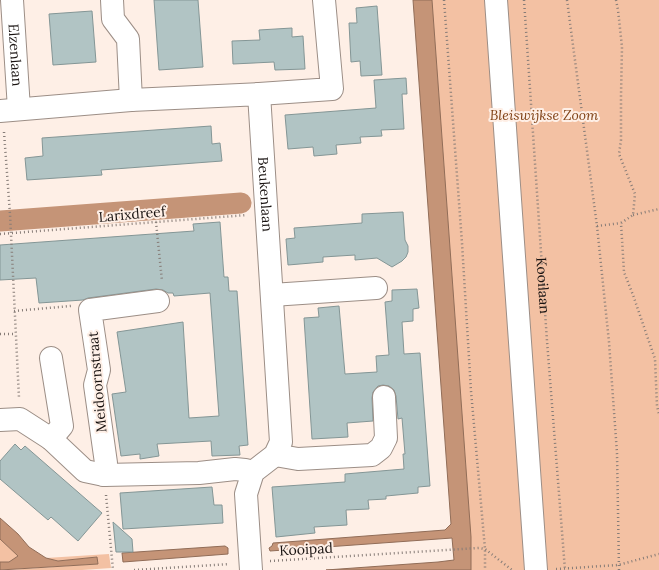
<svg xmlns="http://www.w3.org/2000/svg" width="659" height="570" viewBox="0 0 659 570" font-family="Lora,serif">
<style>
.green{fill:#f3c1a3}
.water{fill:#c59477;stroke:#916d58}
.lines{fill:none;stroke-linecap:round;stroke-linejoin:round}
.canal{stroke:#c59477;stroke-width:21}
.building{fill:#b1c4c4;stroke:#849696}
.street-casing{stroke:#9c8e86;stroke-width:24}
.path{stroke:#867c77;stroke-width:2.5;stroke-dasharray:1 3;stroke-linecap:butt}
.street{stroke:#fff;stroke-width:22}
.labels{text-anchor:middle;stroke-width:4;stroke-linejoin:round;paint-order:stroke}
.street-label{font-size:14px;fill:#191311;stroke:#feefe6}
.park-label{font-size:14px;font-style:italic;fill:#814317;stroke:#feefe6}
</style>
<rect width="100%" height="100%" fill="#feefe6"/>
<!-- green -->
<path class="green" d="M421 0H659V570H459Z
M0 539 18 556 9 562H0Z
M109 554 111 568 82 570H9L98 564 97 557 58 561 46 558Z"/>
<!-- water -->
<path class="water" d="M413 0H432L471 537V570H326L438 562 454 560 452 538 270 551 269 548 272 546 273 543 445 530 451 524Z
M0 518 18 534 29 547 46 558 58 561 97 557 98 564 0 570V562H9L18 556 0 539Z
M225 546 228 548V554L123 562 122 553Z"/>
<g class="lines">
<!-- canal -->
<path class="canal" d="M0 221 241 203"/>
</g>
<!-- building -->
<path class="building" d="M154 0H198L203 67 159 70Z
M377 6 382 75 361 76 360 61 351 62 349 23H357L356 8Z
M92 11 96 62 53 65 49 14Z
M292 28V37L303 36 305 69 275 70 274 62 233 64 232 41 260 40 259 30Z
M406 78 407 94H402L404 129 381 130 382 136 360 137 361 143 336 145 337 154 314 156 313 147 288 149 285 115 376 108 374 80Z
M211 126 212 144 220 143 222 161 101 170 102 175 27 180 25 158 43 156 42 138Z
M403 212 405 240 408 246V252L406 257 402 261 392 267 377 258 355 260V255L323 257V262L288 265 286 239 295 238 294 228 362 223V214Z
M220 222 224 277H228L229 291H237L248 445 239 446 240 455 212 456 211 441 157 444 159 456 140 459V454L121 456 112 394 126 392 117 332 183 322 189 418 219 416 210 293 174 296 173 293H168L163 290 156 289 88 298 83 300 39 303 36 278 0 280V245L194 231 193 224Z
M417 289 419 308 413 309V321L402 322 404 354 420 353 430 486 418 487V493L386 496V499L368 500 369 509 346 510 347 525 314 527 315 533 276 537 272 487 345 482V474L404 469 403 454H405L402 418 398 419 396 396 394 390 389 386 383 385 378 386 373 392 372 398 373 421 347 423 348 437 312 439 304 318 319 317 318 308 339 306 345 374 377 372 376 356 389 355 385 302 392 301V290Z
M15 444 21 450 25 446 102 513 78 541 51 517 48 520 0 479V461Z
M212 487 214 505H222L223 523 123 529 120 493Z
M113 522 132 539 133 552H116Z"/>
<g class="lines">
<defs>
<g id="street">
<path id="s2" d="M12 0 19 109"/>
<path d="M112 0 113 19 128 39 131 100"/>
<path d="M496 0 536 570"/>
<path d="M259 94 332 89 324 0"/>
<path id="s3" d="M0 111 131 100 259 94 281 442 275 455 253 472 246 494 251 570"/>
<path d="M272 295 376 288"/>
<path d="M51 358 62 426 51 439"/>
<path d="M0 420 20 419 51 439 85 471 104 475 199 473 235 469 245 470 253 472"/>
<path d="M275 455 298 459 372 455 381 448 386 438 384 397"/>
<path d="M104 475 106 463 95 385 99 370 90 310 158 301"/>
</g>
</defs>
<!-- street casing -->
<use href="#street" class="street-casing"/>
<!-- path -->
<g class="path">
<path d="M444 0 462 243 471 391 485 549V570"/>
<path id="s1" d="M524 0 547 341 565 570"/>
<path d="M567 0 597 226 609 342 617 453 619 570"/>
<path d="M616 0 618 10 622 47 621 96V140L619 154 635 194 633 215 621 223 624 272 633 295 655 359 657 406 659 414"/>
<path d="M4 132 10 214 19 398"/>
<path d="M633 215 659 209"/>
<path d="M156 222 162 281"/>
<path d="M597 226 621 223"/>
<path d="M0 234 247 215"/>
<path d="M14 311 71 306"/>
<path d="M0 334H15"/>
<path d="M106 495 113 570"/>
<path d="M270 561 479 548 485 549 512 570"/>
<path d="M556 569 618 565 659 554"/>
<path d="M134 570 229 564"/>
</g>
<!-- street -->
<use href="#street" class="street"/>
</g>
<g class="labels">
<!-- street labels -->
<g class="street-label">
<text dy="5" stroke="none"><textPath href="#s2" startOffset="55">Elzenlaan</textPath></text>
<text dy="5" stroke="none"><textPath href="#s3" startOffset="360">Beukenlaan</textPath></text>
<text transform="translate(132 214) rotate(-5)" y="5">Larixdreef</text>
<text dy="5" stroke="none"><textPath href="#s1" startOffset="286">Kooilaan</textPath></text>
<text transform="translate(97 382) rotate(-95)" y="5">Meidoornstraat</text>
<text transform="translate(306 549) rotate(-3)" y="5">Kooipad</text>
</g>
<!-- park labels -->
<g class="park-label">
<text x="544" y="120">Bleiswijkse Zoom</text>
</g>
</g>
</svg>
